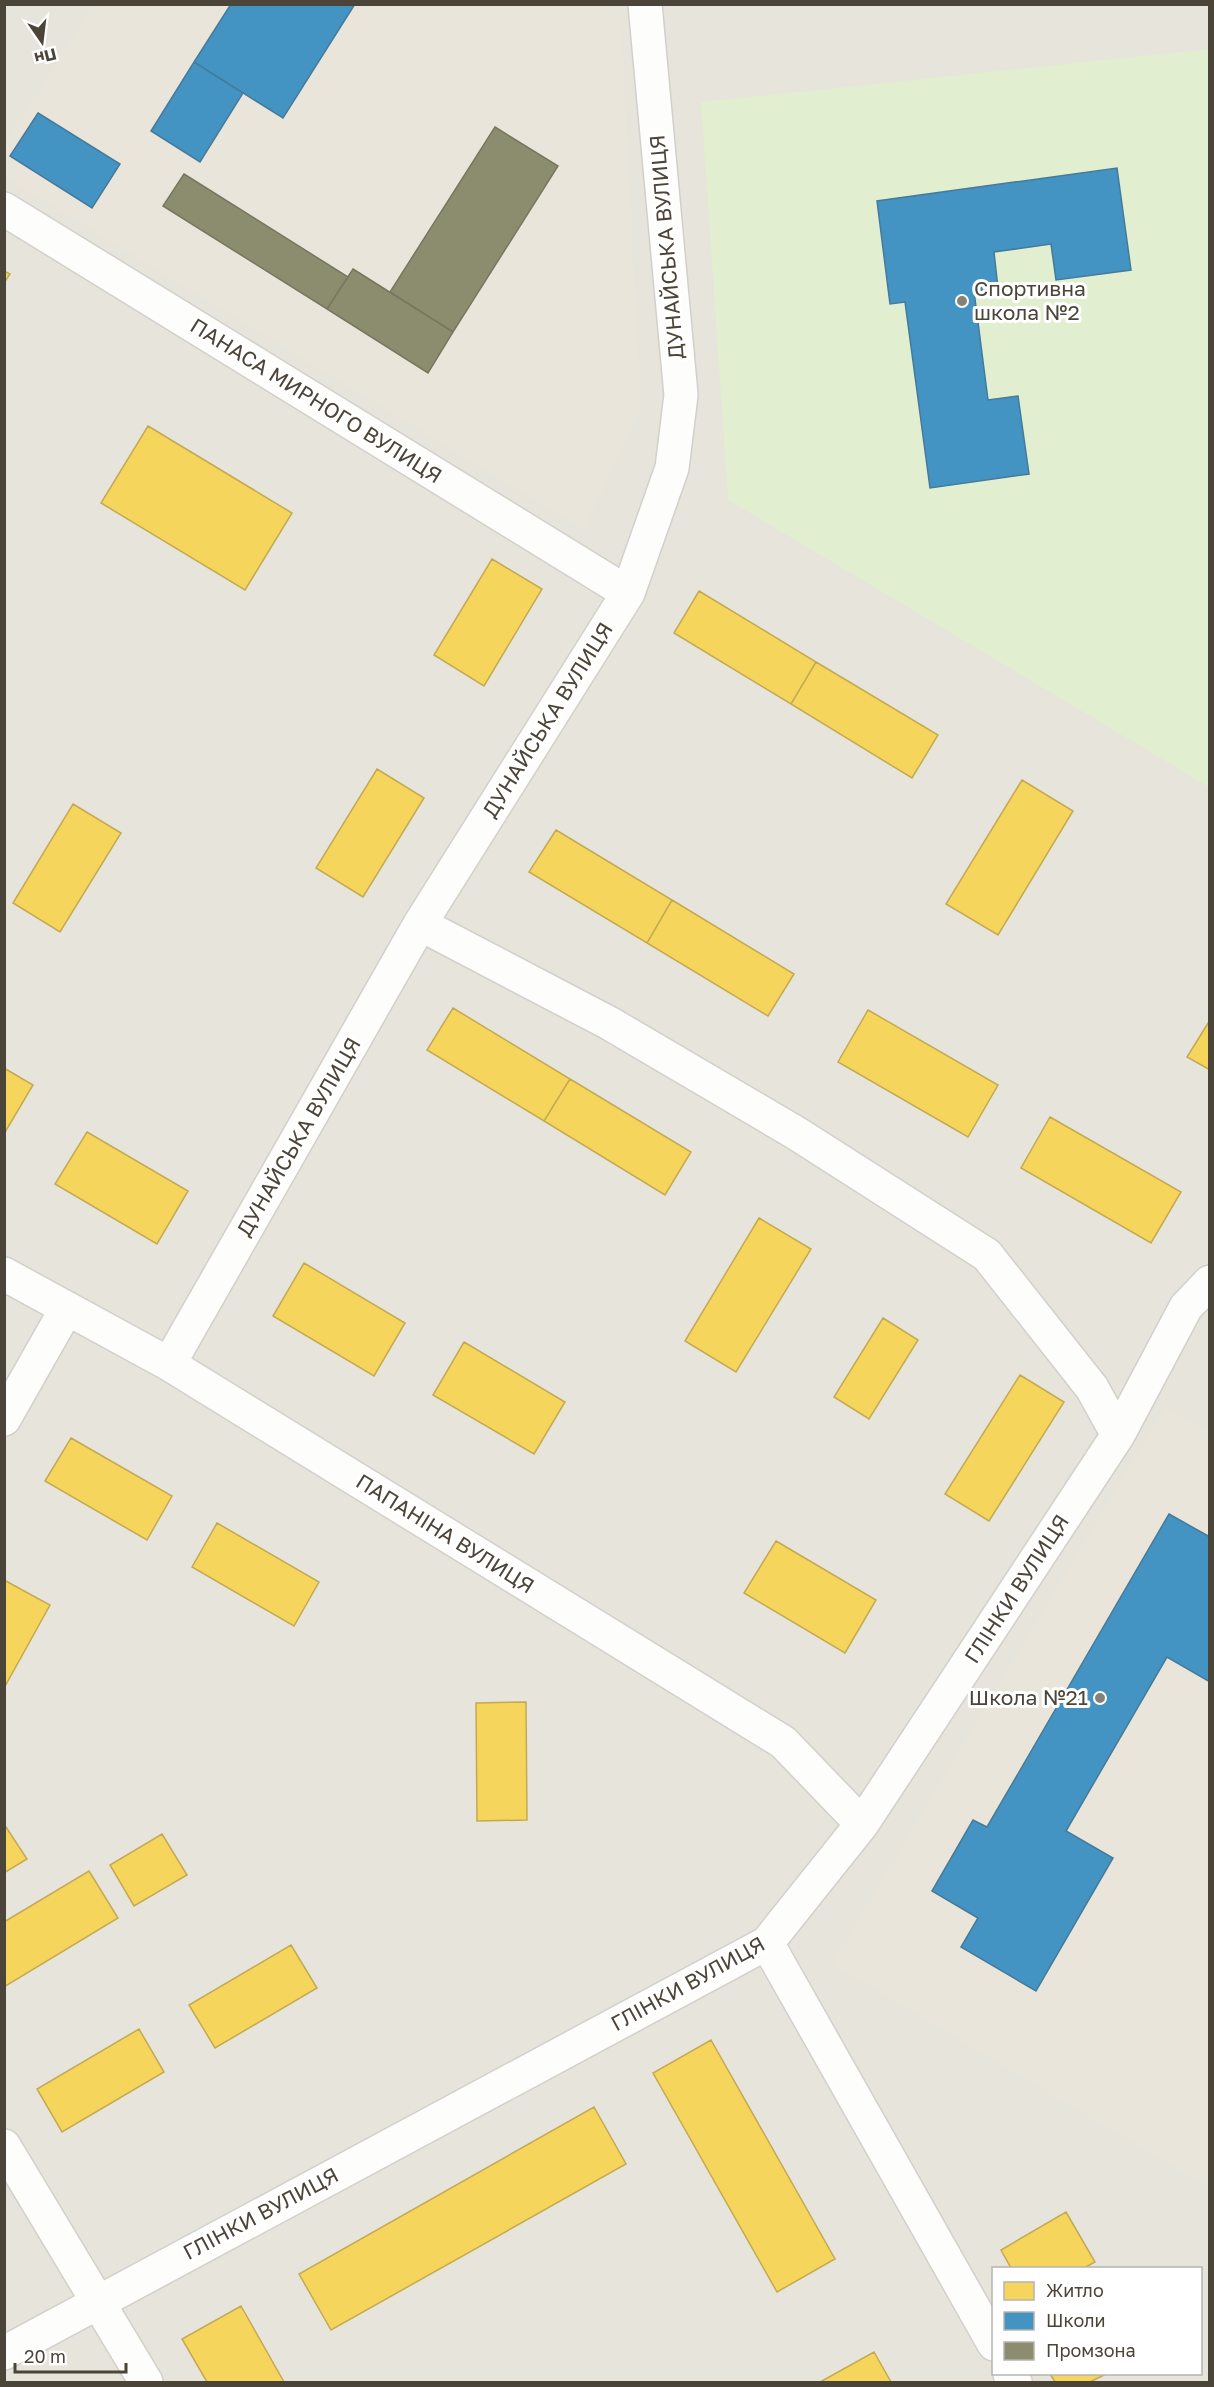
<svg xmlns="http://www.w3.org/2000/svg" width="1214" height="2387" viewBox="0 0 1214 2387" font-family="'Golos Text',sans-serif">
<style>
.residential{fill:#e7e4dc;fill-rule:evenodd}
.education{fill:#eae5da}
.green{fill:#e1eecf}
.homes{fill:#f6d55c;stroke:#c3aa52;stroke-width:1.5}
.schools{fill:#4393c3;stroke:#457b9a;stroke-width:1.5}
.industry{fill:#8c8c6e;stroke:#78765e;stroke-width:1.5}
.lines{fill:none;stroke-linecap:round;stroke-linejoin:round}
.minor-casing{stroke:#d2d0cb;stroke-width:36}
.minor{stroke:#fdfdfc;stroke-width:33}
.poi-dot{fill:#868178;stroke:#fff;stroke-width:2}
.labels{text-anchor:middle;stroke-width:6;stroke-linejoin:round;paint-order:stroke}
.street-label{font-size:21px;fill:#4b4439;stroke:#fff}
.poi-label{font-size:21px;fill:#4b4439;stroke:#fff;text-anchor:start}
</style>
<rect width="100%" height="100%" fill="#f4f2ee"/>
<!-- residential -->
<path class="residential" d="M5 5H1209V2382H5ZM994 2268H1200V2374H994Z"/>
<!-- education -->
<path class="education" d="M94 5H620L641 408 584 530 5 177 4 145Z
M1166 1406 1209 1432V2188L832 1964Z"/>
<!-- green -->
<path class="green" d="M1209 49V787L728 500 701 102Z"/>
<!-- homes -->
<path class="homes" d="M4 271 10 274 4 283Z
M148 426 292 513 245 590 101 503Z
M492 559 542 589 484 686 434 655Z
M699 591 816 662 791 704 674 633Z
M816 662 938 735 912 778 791 704Z
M377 769 424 798 363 897 316 868Z
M1022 780 1073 811 998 935 946 904Z
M73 804 121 833 60 932 13 903Z
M556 830 672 900 647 943 529 872Z
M672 900 794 974 768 1016 647 943Z
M453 1008 570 1079 544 1121 427 1050Z
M868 1010 998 1085 968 1137 838 1062Z
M1210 1020V1070L1187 1057Z
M4 1068 33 1085 4 1134Z
M570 1079 691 1152 665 1195 544 1121Z
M1050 1117 1181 1192 1151 1243 1021 1168Z
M87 1132 188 1191 157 1244 55 1184Z
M759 1218 811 1249 736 1372 685 1341Z
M304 1263 405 1323 374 1376 273 1316Z
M883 1318 918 1340 869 1419 834 1397Z
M464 1342 565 1402 534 1454 433 1395Z
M1020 1375 1064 1402 989 1521 945 1494Z
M71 1438 172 1496 147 1540 45 1481Z
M217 1523 319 1582 294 1626 192 1567Z
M776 1541 876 1600 845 1653 744 1593Z
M4 1580 50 1605 4 1688Z
M526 1702 527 1820 477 1821 476 1703Z
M4 1824 27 1859 4 1873Z
M162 1834 187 1875 134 1906 110 1865Z
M89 1871 118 1918 4 1987V1922Z
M291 1945 317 1988 215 2048 189 2005Z
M139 2029 164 2072 62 2132 37 2089Z
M711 2040 835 2259 777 2292 653 2073Z
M594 2107 626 2164 331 2330 299 2274Z
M1066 2212 1095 2262 1084 2268H1011L1001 2250Z
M241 2306 284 2382H207L182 2339Z
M874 2352 891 2382H820Z
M1050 2374H1106L1090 2382H1055Z"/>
<!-- schools -->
<path class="schools" d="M231 4H355L283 118 194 62Z
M194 62 243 93 200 162 151 131Z
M38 113 120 164 92 208 10 156Z
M1117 168 1131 270 1056 280 1051 244 994 252 998 288 974 291 988 400 1018 396 1029 474 930 488 905 302 890 304 877 201Z
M1169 1514 1210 1537V1682L1167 1657 1066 1831 1113 1858 1036 1991 961 1947 978 1918 932 1891 973 1820 987 1827Z"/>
<!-- industry -->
<path class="industry" d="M495 127 558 166 453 332 390 292Z
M184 174 348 277 327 309 163 206Z
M353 269 453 332 428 373 327 309Z"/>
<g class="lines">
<defs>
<path id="minor" d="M4 209 628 593
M420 924 609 1023 796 1133 987 1255 1092 1388 1118 1435
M4 1274 169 1364 783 1742 862 1824
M169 1364 420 924 628 593 672 468 681 395 645 4
M4 1419 67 1308
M767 1943 994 2344
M4 2146 146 2382
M4 2353 767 1943 862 1824 1118 1435 1186 1307 1210 1282
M1010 2374 1015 2382"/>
</defs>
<!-- minor casing -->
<use href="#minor" class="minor-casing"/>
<!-- minor -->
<use href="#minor" class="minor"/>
</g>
<!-- markers -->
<g class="poi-dot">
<circle cx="962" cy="301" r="6"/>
<circle cx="1100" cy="1698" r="6"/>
</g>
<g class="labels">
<!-- street labels -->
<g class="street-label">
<text transform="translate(667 247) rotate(-95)" y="7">ДУНАЙСЬКА ВУЛИЦЯ</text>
<text transform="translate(316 401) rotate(32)" y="7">ПАНАСА МИРНОГО ВУЛИЦЯ</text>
<text transform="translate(548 720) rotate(-58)" y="7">ДУНАЙСЬКА ВУЛИЦЯ</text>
<text transform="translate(299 1137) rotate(-60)" y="7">ДУНАЙСЬКА ВУЛИЦЯ</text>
<text transform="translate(445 1534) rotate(32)" y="7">ПАПАНІНА ВУЛИЦЯ</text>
<text transform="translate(1017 1589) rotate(-57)" y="7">ГЛІНКИ ВУЛИЦЯ</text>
<text transform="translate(688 1984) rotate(-29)" y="7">ГЛІНКИ ВУЛИЦЯ</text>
<text transform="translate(261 2214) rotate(-28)" y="7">ГЛІНКИ ВУЛИЦЯ</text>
</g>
<!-- poi labels -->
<g class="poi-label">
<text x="974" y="296">Спортивна<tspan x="974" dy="24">школа №2</tspan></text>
<text x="1088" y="1705" text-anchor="end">Школа №21</text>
</g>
</g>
<!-- border -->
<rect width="1214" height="2387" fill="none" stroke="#4b4439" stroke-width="12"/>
<!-- legend -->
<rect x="992" y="2267" width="210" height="108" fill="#ffffff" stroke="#b7b4b0" stroke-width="1.5"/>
<rect x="1004" y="2282" width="30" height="18" fill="#f6d55c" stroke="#b7b4b0" stroke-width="1.5"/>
<text x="1046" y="2297" font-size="18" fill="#4b4439">Житло</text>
<rect x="1004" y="2312" width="30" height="18" fill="#4393c3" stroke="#b7b4b0" stroke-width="1.5"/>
<text x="1046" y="2327" font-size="18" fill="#4b4439">Школи</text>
<rect x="1004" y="2342" width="30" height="18" fill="#8c8c6e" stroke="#b7b4b0" stroke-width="1.5"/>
<text x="1046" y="2357" font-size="18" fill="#4b4439">Промзона</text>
<!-- north arrow -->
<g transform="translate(42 42) rotate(166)" stroke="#ffffff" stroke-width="4.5" paint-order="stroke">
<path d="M0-4.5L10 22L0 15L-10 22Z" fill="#4b4439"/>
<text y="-9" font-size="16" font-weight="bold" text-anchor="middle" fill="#4b4439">Пн</text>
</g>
<!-- scale -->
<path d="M15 2363v9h111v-9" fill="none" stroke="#4b4439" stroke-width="3"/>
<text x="24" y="2363" font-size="18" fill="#4b4439" stroke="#ffffff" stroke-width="4.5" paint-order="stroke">20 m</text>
</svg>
